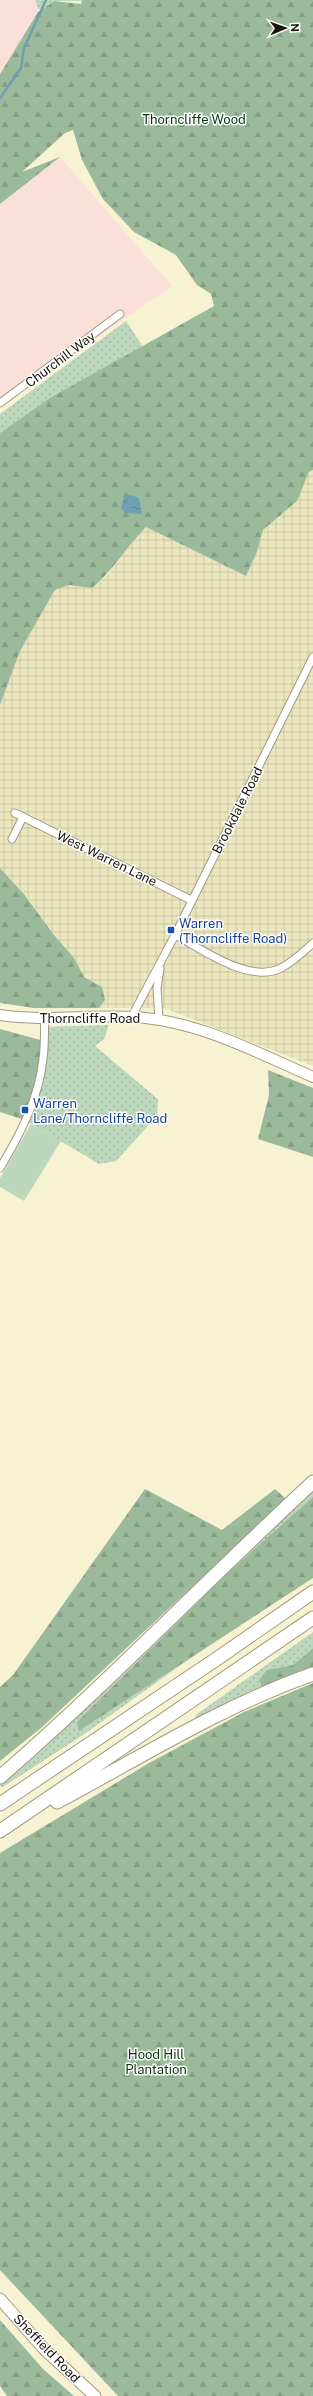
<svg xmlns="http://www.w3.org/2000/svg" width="313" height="2396" viewBox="0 0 313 2396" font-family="'Public Sans',sans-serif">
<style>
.commercial{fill:#fae0d9}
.industrial{fill:url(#industrial-grid)}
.grass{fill:url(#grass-dots)}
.forest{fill:url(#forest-firs)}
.green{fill:#bdd7bd}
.water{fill:url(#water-ripples)}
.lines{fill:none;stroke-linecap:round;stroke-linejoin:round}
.stream{stroke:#719fb2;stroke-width:2.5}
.street-casing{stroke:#a09b7e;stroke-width:9}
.secondary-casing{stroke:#a09b7e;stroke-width:12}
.primary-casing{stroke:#a09b7e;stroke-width:13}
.highway-casing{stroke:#a09b7e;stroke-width:15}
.street{stroke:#fff;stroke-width:7}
.secondary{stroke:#fff;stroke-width:10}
.primary{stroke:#fff;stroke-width:11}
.highway{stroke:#fff;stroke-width:13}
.transit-dot{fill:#1a4fb4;stroke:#fff;stroke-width:1.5}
.labels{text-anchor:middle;stroke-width:3;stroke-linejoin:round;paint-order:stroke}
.park-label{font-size:13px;fill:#05370c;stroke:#fff}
.street-label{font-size:13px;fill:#18160b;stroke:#fff}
.transit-label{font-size:13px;fill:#164399;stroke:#fff;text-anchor:start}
</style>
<defs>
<pattern id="industrial-grid" width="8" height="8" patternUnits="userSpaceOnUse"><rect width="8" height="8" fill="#ece6bf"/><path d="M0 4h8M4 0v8" fill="none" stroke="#cac5a3"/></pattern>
<pattern id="grass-dots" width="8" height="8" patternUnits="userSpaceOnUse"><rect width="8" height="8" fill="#bdd7bd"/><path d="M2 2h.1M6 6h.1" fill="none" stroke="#a2b8a1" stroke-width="1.8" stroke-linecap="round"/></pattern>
<pattern id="forest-firs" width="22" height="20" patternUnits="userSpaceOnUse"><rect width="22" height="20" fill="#9bba9b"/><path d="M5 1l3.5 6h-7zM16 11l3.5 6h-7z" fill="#859f84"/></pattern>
<pattern id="water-ripples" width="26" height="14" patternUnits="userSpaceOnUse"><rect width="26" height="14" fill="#719fb2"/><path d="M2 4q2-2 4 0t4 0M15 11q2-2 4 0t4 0" fill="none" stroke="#5c818f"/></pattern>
</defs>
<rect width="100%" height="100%" fill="#f7f2d2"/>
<!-- commercial -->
<path class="commercial" d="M0 0H35L39 10 0 74Z
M60 157 172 286 0 404V204Z"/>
<!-- industrial -->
<path class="industrial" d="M313 470V1066L164 1008H99L105 1000 102 987 84 978 74 958 54 935 24 893 0 868V705L20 651 55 590 69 585 92 588 109 574 125 549 146 527 246 576 257 552 263 530 297 501 309 472Z"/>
<!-- grass -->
<path class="grass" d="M35 0H81L82 1H54L39 10Z
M126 321 144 348 48 399 0 433V414Z
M109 1025 104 1039 95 1046 158 1099 157 1116 116 1161 99 1164 25 1120 44 1027Z
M313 1489V1500L79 1731 199 1652 83 1735 3 1787 0 1786V1783Z
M313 1632V1648L293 1665 267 1670 264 1690 198 1720 195 1718 197 1714Z"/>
<!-- forest -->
<path class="forest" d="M82 0H313V470L309 472 297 501 263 530 257 552 246 576 146 527C126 547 114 570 92 588L69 585 55 590 20 651 0 705V433L48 399 214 306 211 294 197 285 176 255 134 232 103 199 82 160 73 130 65 133 22 172 60 157 0 204V74L38 12 54 1 81 4Z
M0 868 24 894 54 935 74 958 84 977 102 987 105 1000 99 1008H34L0 1003Z
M0 1029 44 1041 43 1059 25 1120 0 1112Z
M268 1070 313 1088V1157L258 1139 269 1095Z
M145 1489 222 1530 275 1489 286 1499 41 1728 0 1761V1687L13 1675Z
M313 1497V1578L79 1731 77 1722 222 1578Z
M313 1648V1670L264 1690 259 1680 267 1670 293 1665Z
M313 1683V2396H118L0 2270V1853L149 1763 244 1712Z
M0 2320 43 2369 74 2396H7L0 2386Z"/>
<!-- green -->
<path class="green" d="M31 1124 61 1141 24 1201 0 1187V1178Z"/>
<!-- water -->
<path class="water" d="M131 495 139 498 142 514 125 513 121 508 124 497Z"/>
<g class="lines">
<!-- stream -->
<path class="stream" d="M0 98 21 68 24 48 46 0"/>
<defs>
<path id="street" d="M0 403 120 314
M15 813 191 900
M12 839 23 817
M175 935C204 950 249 984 281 968 293 962 303 952 313 943
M132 1016 175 935 313 657
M159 1020 157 988 160 969
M0 1168C20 1135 39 1098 43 1059 45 1046 44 1032 45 1019"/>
<path id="secondary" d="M0 1015C45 1022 89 1014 133 1017 196 1020 256 1052 313 1077"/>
<path id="primary" d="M0 2299 44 2349 95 2396"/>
<path id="highway" d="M0 1777C108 1683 208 1579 313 1482
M57 1802C141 1757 222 1706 313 1674
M0 1804 218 1658 313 1592
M0 1831 313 1618"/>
</defs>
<!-- street casing -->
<use href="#street" class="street-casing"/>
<!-- secondary casing -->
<use href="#secondary" class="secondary-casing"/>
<!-- primary casing -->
<use href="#primary" class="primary-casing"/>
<!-- highway casing -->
<use href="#highway" class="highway-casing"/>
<!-- street -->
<use href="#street" class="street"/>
<!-- secondary -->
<use href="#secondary" class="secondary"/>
<!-- primary -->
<use href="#primary" class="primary"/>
<!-- highway -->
<use href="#highway" class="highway"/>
</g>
<!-- markers -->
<g class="transit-dot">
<rect x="167" y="926" width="8" height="8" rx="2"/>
<rect x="21" y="1106" width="8" height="8" rx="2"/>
</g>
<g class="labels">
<!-- park labels -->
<g class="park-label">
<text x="194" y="124">Thorncliffe Wood</text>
<text x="156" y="2059">Hood Hill<tspan x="156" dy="15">Plantation</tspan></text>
</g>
<!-- street labels -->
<g class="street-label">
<text transform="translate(60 359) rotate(-37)" y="5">Churchill Way</text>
<text transform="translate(237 810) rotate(-63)" y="5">Brookdale Road</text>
<text transform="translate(107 858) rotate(26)" y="5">West Warren Lane</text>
<text x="90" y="1023">Thorncliffe Road</text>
<text transform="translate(47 2348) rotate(46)" y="5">Sheffield Road</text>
</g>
<!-- transit labels -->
<g class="transit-label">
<text x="179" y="928">Warren<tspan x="179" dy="15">(Thorncliffe Road)</tspan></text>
<text x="33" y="1108">Warren<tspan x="33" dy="15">Lane/Thorncliffe Road</tspan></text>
</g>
</g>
<!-- north arrow -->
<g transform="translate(285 28) rotate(88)" stroke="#ffffff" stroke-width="3" paint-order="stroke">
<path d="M0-3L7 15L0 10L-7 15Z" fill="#18160b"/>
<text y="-6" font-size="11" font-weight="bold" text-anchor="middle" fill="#18160b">N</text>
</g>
</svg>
